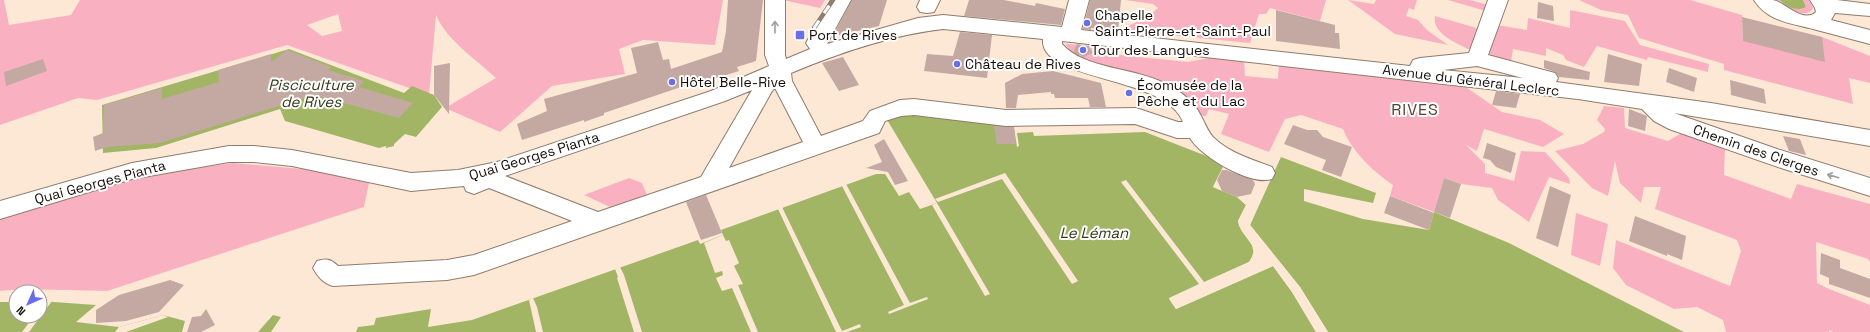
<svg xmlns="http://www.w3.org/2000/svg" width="1870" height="332" viewBox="0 0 1870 332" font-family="'Space Grotesk',sans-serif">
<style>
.green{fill:#f9b1c1;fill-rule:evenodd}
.water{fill:#a2b565}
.pier{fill:#fde8d6}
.building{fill:#c4a9a3}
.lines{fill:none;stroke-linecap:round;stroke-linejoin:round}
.minor-casing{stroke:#8f7c6c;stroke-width:2}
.minor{fill:#fff;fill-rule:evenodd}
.rail-casing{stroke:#8d7f73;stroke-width:4.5}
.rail{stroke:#fff;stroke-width:3;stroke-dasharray:9;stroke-linecap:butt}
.oneway{stroke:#a19e9c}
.poi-dot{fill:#686ee8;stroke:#fff;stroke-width:1.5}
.labels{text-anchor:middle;stroke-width:4;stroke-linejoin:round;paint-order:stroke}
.poi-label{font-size:14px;fill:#140d07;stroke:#fff;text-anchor:start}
.street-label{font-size:14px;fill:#140d07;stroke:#fff}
.water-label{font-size:15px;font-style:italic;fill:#323917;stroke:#fff}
.quarter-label{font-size:16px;letter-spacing:1px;fill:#544234;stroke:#fff}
</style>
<rect width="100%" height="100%" fill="#fde8d6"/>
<!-- green -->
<path class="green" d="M0 0H4L9 25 71 15 80 0H723L715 45 643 40 619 49 625 74 552 86 500 132 445 108 496 78C476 59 447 41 436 15L429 95 287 45 97 100 78 98 0 125ZM338 14 342 31 322 36 307 25Z
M783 0H825L820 8Z
M1125 0H1326L1320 21 1270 8 1266 14H1259L1250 43 1120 30 1149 16 1158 8 1153 4Z
M1348 0 1374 4 1376 0H1417L1414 10 1409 8 1406 16 1418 20 1427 30 1448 45 1395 34Z
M1448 0H1470L1488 5 1486 11Z
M1579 0H1690L1742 15 1743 41 1822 37 1870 56V83L1849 78 1853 104 1724 70V64L1639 38 1628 15 1601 10Z
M1774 0H1780L1782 2 1801 9 1806 7 1803 0H1809L1813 8C1806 21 1782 7 1774 0Z
M1570 10 1625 21 1640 45 1709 64 1708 72 1648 57 1647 60 1597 46 1584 67 1566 60 1563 55 1546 48V56L1513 49 1511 62 1488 57 1497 25 1527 30 1528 18 1570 28Z
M1435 16 1480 29 1470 50C1457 43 1432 34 1435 16Z
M1065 44 1081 45 1076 53C1081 57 1088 58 1092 52L1091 48 1087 45 1099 47 1120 55 1188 62 1219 56 1244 58 1245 76 1278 79 1279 62 1460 83 1502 112 1540 120 1564 134 1543 147 1484 129 1477 151 1466 145 1485 164V173L1514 181 1521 151 1545 152 1569 178 1570 184 1549 177 1529 222 1498 200 1492 188 1461 184 1444 178 1434 212 1390 196 1393 185C1374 172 1352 152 1343 129L1301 115 1285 119 1269 152 1221 134 1229 114 1209 109 1206 116H1199L1066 51 1069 49Z
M1604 106 1624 108 1625 128 1668 141 1687 130 1725 148 1724 175 1791 199 1797 184 1870 204V262L1868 259 1816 242 1817 283 1829 289 1870 305V332H1833L1829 330V332H1726L1723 320 1697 307 1674 309 1626 285 1613 268 1616 240 1730 286 1741 251 1737 240 1655 209 1661 187H1644L1641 203 1620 183 1615 161 1608 196 1592 188 1555 151 1583 144 1604 132 1605 129 1597 120Z
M233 163 314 170 369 183 364 207 107 291 22 289 0 291V218L147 175Z
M629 178 642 183 647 195 610 207 584 195Z
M1576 213 1608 224 1600 266 1571 255Z"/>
<!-- water -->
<path class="water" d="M1780 0H1803L1806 7C1797 12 1786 7 1780 0Z
M289 49 404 93 412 86 434 95 442 107 416 137 405 134 394 144V146L386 148V146L379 148 285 121 280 109 156 148 103 153 102 105Z
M907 111 1013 122 1017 147 1019 146 1017 133 1033 132 1034 136 1145 132 1219 161 1223 167 1213 187 1237 197 1246 205 1238 221 1241 230 1254 248 1252 258 1249 262 1169 299 1176 309 1273 266 1292 292 1316 332H356L358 327 374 325 376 318 431 309 428 327 472 320 698 240 700 244 723 235 721 230 876 174H885L899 196 909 192 920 209 937 203 886 118Z
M1281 157 1376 193 1373 203 1304 189V201L1363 219 1429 230 1434 212 1509 243 1684 332H1328L1300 287 1250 225Z
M40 301 96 305 76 322 119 327 163 315 185 321 182 332H0V302H16V316H40Z
M273 315 281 317 271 332H258Z"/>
<!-- pier -->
<path class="pier" d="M1219 161 1225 168 1216 186 1238 195 1248 204 1240 222 1241 225 1255 247 1254 259 1249 264 1172 299 1177 307 1273 264 1294 291 1318 332H1316L1292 292 1273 266 1176 309 1169 298 1199 284 1121 182 1126 180 1204 282 1249 262 1254 253 1251 242 1239 226 1238 221 1246 205 1237 197 1213 187 1223 167Z
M1005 173 1078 281 1072 284 1002 179 938 202 935 199Z
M1268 180H1270L1250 225 1300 287 1328 332H1326L1298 288 1248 226 1250 219Z
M846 184 910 303 927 297 928 299 889 314 888 312 904 305 842 186Z
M937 203 990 294 985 296 932 205Z
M782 207 842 331 860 324 861 327 847 332H836L778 209Z
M723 235 726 241 729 240 739 263 734 266 743 284 738 285 758 332H751L732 288 722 291 716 278 723 275 722 271 715 273 704 243Z
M620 267 624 275 642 332H634L617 278 618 277 615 269Z
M533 298 537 307 543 332H536L529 300Z
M46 301H52L29 332H22L34 316H40V309Z
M163 315 168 317 126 332H115L119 327Z"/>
<!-- building -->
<path class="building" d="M728 0H763L756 61 737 67 739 71 688 87 687 85 604 113V115L584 122V120L522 140 517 124 547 111 544 99 637 73 631 48 658 42 663 60 669 59 671 69 722 52 726 31Z
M852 0H887L879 26 840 35 834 34Z
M969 0H1004L1035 6 1036 3 1065 9 1061 25 964 16Z
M1090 0H1121L1118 31 1091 28V30L1083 29Z
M1538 2 1553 6 1554 21 1537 18Z
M1276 10 1335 25V33H1339L1340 49 1276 41Z
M1742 17 1822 37 1825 62 1743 41Z
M960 32 992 35 987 78 924 71 927 54 953 56Z
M1077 44 1089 46 1093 53 1084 57 1075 53 1074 50Z
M287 50 331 67 328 70 364 81 359 87 413 103 399 118 314 95 160 143 107 147 95 151 93 137 103 133 104 105 162 88V99L219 82 218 70 271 54V62Z
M1608 54 1642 64 1639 86 1604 82Z
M843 57 859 85 839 91 822 63Z
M43 59 47 71 6 86 4 72Z
M1544 60 1590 72 1589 80 1559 77 1555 72 1544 68Z
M450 63 449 114 434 95V66Z
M1669 68 1697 78 1694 92 1666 82Z
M1053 71 1101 83 1106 107H1090L1088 98H1055L1054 94H1051V92L1018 95 1016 108H1006L1005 83 1022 74Z
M1730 80 1764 89 1766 104 1731 95Z
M1496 91 1520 94 1516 108 1492 105Z
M1629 109 1647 116 1645 131 1628 126Z
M1293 125 1307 130H1317L1323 137 1352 147 1341 177 1322 170 1326 160 1284 144Z
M994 126 1014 127 1016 144H997Z
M1783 136 1800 139 1806 155 1789 151Z
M884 139 908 181 895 185 888 172 866 168 882 162 874 145Z
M1487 143 1516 153 1511 173 1496 167 1490 160 1483 158Z
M1222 170H1226L1253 180 1255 184 1251 194 1237 197 1222 191 1217 180Z
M1444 178 1461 184 1450 218 1434 212Z
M1550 186 1571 195 1558 247 1536 238Z
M706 195 722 233 701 240 686 202Z
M1390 196 1434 213 1429 230 1384 213Z
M1635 216 1686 236 1682 260 1667 254V256L1629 241Z
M1821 253 1840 260V268L1870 279V298L1829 284V278L1820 274Z
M170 280 184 285 159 312 126 321 96 323V310L119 295Z
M206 309 215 325 201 332H187L192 317 201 316Z"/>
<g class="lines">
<defs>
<path id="minor" d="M765 0H785V55L786 59 810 49 806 43 831 0H851L827 44 918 18 943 15 1062 27 1069 0H1089L1081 30 1410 66 1413 60 1420 58 1469 53 1488 0H1508L1488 55 1555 73 1558 78 1556 82 1711 103 1870 130V146L1674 113 1777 149 1870 178V196L1781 168 1669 129 1654 121 1642 109 1578 99 1062 41V44C1085 70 1135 67 1166 84 1180 91 1194 101 1201 116 1205 123 1207 130 1213 137 1229 153 1251 159 1272 167L1275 173 1272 179C1251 186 1201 157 1190 138H1177L1135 124 1006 126 914 115 901 116 885 121 879 133 474 275 447 280 333 286C323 283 318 277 313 268L317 261C326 258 331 259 338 266L447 260 474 255 572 221 489 188 474 194 466 191 464 186 411 191 292 166 254 162H229L132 179 0 219V201L132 163 229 146H254L292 150 411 173 458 170 497 162 711 91 769 66 765 55ZM943 29 1043 39C1039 82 1166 75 1183 122H1178L1136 108 1006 110 914 99 900 100 870 111 863 121 821 136 792 81 791 73C839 53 891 35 943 29ZM1477 66 1523 78 1443 70ZM775 88 803 142 729 168 772 91ZM752 90 701 177 598 212 505 176 725 101Z
M920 0H940L934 12 927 13 920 12 917 7Z
M1754 0C1760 0 1768 0 1773 0 1785 2 1803 24 1816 12L1815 8 1810 0H1837L1870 4V16L1835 13 1831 20 1870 30V44C1851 39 1832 34 1813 29 1791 23 1768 22 1754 0Z"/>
</defs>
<!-- minor casing -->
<use href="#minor" class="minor-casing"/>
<!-- minor -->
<use href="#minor" class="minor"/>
<defs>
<path id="rail" d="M814 28 833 0"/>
</defs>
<!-- rail casing -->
<use href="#rail" class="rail-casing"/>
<!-- rail -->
<use href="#rail" class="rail"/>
</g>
<!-- one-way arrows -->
<defs><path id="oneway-shaft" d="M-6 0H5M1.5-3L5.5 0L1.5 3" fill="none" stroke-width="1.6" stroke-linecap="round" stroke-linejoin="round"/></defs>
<g class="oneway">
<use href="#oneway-shaft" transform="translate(775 27) rotate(-90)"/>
<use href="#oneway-shaft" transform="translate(1833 176) rotate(-164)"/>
</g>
<!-- markers -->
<g class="poi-dot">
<circle cx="1087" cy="23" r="4"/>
<rect x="795" y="30" width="10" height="10" rx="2"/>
<circle cx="1083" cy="50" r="4"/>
<circle cx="957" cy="64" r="4"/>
<circle cx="672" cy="82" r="4"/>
<circle cx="1129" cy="93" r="4"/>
</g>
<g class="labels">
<!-- poi labels -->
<g class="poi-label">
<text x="1095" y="20">Chapelle<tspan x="1095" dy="16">Saint-Pierre-et-Saint-Paul</tspan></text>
<text x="809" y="40">Port de Rives</text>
<text x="1091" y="55">Tour des Langues</text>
<text x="965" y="69">Château de Rives</text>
<text x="680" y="87">Hôtel Belle-Rive</text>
<text x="1137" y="90">Écomusée de la<tspan x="1137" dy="16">Pêche et du Lac</tspan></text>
</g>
<!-- street labels -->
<g class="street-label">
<text transform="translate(1471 80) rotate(7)" y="5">Avenue du Général Leclerc</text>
<text transform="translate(1756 150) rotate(19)" y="5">Chemin des Clerges</text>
<text transform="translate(534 156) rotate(-17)" y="5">Quai Georges Pianta</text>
<text transform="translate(100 182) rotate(-15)" y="5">Quai Georges Pianta</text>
</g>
<!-- water labels -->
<g class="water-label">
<text x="311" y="90">Pisciculture<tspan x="311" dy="17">de Rives</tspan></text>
<text x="1094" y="238">Le Léman</text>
</g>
<!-- quarter labels -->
<g class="quarter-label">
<text x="1415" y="115">RIVES</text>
</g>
</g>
<!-- north arrow -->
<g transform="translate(28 304) rotate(225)"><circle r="19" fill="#ffffff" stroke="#a19e9c"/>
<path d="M0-3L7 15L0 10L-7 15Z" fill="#686ee8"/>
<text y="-6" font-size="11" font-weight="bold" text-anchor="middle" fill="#140d07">N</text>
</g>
</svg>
